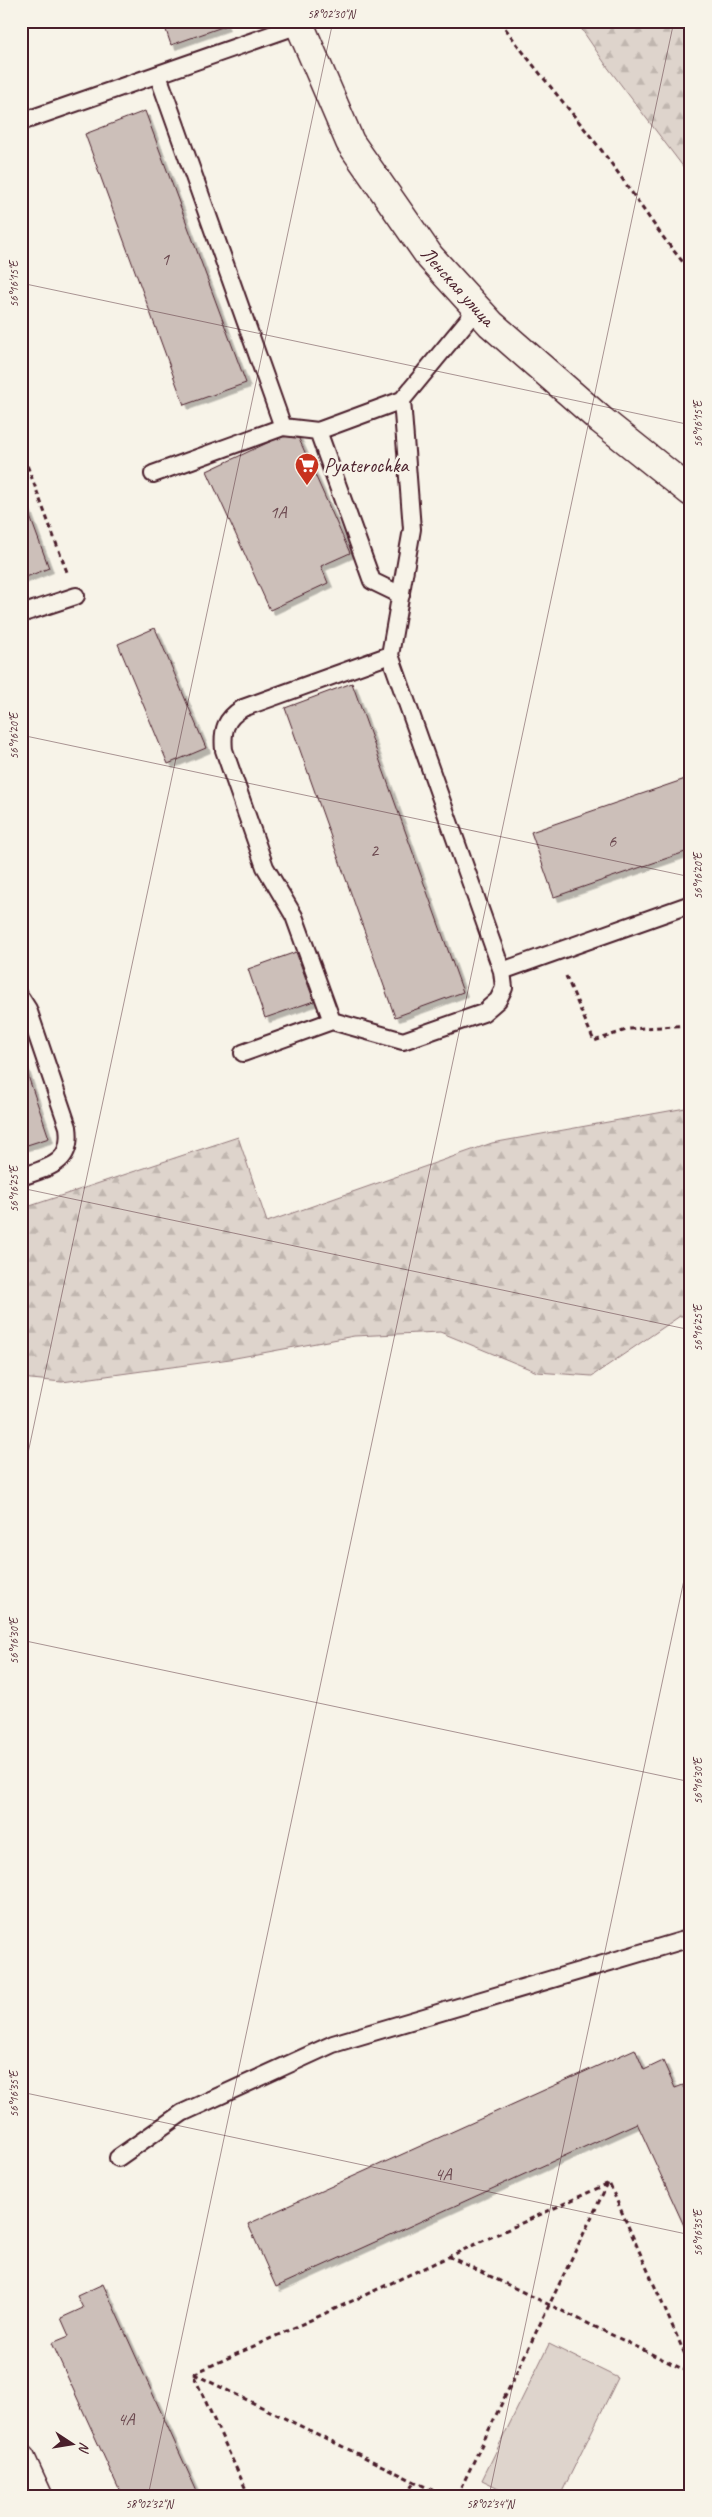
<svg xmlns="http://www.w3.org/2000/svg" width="712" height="2517" viewBox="0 0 712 2517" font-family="Caveat,sans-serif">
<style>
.forest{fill:url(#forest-firs);stroke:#947a7c}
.pitch{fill:#ded4cc;stroke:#947a7c}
.building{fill:#ccbfb9;stroke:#4a1f2b;filter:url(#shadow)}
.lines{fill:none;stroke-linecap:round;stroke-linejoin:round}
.service-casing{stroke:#4a1f2b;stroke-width:20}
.minor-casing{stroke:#4a1f2b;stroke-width:31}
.tertiary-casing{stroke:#4a1f2b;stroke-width:31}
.path{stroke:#4a1f2b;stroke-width:3;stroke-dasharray:5 4;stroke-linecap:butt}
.service{stroke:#f7f3e8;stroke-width:16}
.minor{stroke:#f7f3e8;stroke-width:28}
.tertiary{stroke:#f7f3e8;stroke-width:28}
.ticks{fill:none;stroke:#4a1f2b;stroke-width:1;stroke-opacity:0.45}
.labels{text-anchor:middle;stroke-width:5;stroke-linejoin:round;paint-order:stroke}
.number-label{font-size:18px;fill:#6a474e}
.street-label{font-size:20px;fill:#4a1f2b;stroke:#f7f3e8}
.poi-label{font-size:20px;fill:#4a1f2b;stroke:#f7f3e8;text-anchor:start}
.neatline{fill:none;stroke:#4a1f2b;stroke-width:2}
.ticks-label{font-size:12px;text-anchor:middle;fill:#4a1f2b}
</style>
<defs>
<pattern id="forest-firs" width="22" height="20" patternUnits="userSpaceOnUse" patternTransform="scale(1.25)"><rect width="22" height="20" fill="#ded4cc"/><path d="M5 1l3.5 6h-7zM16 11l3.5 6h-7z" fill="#c0b6af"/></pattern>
<filter id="shadow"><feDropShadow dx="4.5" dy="4.5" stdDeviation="0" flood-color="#0004"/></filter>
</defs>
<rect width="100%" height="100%" fill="#f7f3e8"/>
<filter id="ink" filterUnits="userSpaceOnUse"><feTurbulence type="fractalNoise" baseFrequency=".02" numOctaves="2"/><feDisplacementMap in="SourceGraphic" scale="10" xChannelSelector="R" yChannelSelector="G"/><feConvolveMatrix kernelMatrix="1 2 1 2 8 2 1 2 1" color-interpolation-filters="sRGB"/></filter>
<g filter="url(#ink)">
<!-- forest -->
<path class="forest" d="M576 21H691V177L606 65Z
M691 1107V1315L680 1316 592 1376 537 1372 440 1332 354 1336 230 1359 62 1382 21 1378V1209L238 1137 267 1222 492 1143Z"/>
<!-- pitch -->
<path class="pitch" d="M549 2344 618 2378 560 2496H515L482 2480Z"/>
<!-- building -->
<path class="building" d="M163 21H223L225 26 171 45Z
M145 111 246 383 184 405 85 134Z
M295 430 350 553 321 566 328 583 270 610 207 471Z
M21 492 49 568 21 579Z
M155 628 206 748 168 764 118 644Z
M352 683 463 992 395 1017 285 708Z
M691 777V850L554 897 531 832Z
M296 952 314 1001 265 1018 248 969Z
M21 1055 49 1138 21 1147Z
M635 2049 644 2070 663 2061 675 2088 683 2085 691 2102V2241L637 2123 276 2287 248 2224Z
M103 2284 199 2496H122L52 2343 69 2336 61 2318 83 2308 77 2296Z"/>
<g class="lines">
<defs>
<path id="service" d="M158 75 283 427 318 431 402 400
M21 122 299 25
M477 309 402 400 412 529 390 655 502 971 691 904
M318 431 372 581 401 595
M153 474 283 427
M21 614 76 596
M21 998 28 1009 68 1127C73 1163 50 1167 21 1177
M332 1021 294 916 265 867 224 750C222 730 225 719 243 708L390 655
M243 1053 332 1021 403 1041 483 1013 498 1000 504 988 502 971
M118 2158 182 2113 333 2044 691 1938"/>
<path id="minor" d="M21 2459 38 2496"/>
<path id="tertiary" d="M298 21 350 142 430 257 491 324 601 420 691 492"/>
</defs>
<!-- service casing -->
<use href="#service" class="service-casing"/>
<!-- minor casing -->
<use href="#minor" class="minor-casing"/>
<!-- tertiary casing -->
<use href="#tertiary" class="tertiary-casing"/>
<!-- path -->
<path class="path" d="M500 21C532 66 568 107 602 151 632 190 657 234 691 271
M21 449 67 572
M566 976 594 1041 629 1029 691 1025
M448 2256 691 2373
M194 2374 444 2496
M249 2496 193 2374 609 2183 691 2368
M407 2496 414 2481
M457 2496 608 2183"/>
<!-- service -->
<use href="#service" class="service"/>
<!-- minor -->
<use href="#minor" class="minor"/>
<!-- tertiary -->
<use href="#tertiary" class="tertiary"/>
</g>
</g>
<!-- ticks -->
<path class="ticks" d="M21 283 691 425M21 735 691 877M21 1188 691 1330M21 1486 333 21M21 1640 691 1782M21 2092 691 2235M148 2496 674 21M489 2496 691 1547"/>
<!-- icons -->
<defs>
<symbol id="supermarket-pin" viewBox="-11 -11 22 30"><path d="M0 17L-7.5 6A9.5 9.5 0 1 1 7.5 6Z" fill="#c8321e" stroke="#f7f3e8"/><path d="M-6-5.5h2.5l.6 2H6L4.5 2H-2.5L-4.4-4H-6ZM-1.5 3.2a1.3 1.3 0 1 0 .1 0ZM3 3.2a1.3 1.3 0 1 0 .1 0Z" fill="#fff"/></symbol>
</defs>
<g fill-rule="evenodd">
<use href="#supermarket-pin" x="293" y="451" width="28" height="38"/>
</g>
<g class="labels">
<!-- number labels -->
<g class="number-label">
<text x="165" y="265">1</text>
<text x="278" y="518">1А</text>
<text x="612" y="847">6</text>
<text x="374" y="856">2</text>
<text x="443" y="2180">4А</text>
<text x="126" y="2425">4А</text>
</g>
<!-- street labels -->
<g class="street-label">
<text transform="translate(458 286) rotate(48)" y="7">Ленская улица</text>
</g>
<!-- poi labels -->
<g class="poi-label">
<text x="324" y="472">Pyaterochka</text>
</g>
</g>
<!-- margin -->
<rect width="712" height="2517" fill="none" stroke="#f7f3e8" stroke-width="55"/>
<!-- north arrow -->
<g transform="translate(72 2444) rotate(102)" stroke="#f7f3e8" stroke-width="4" paint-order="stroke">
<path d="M0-4L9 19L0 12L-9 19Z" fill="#4a1f2b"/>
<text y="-8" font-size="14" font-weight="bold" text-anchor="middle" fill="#4a1f2b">N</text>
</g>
<rect x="28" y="28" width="656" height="2462" class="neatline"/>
<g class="ticks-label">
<text x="331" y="18">58°02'30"N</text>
<text transform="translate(14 284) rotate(-90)" y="4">56°16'15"E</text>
<text transform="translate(698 424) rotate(-90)" y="4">56°16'15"E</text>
<text transform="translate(14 736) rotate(-90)" y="4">56°16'20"E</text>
<text transform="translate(698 876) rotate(-90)" y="4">56°16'20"E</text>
<text transform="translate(14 1189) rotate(-90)" y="4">56°16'25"E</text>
<text transform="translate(698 1328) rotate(-90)" y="4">56°16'25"E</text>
<text transform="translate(14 1641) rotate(-90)" y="4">56°16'30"E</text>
<text transform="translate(698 1781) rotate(-90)" y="4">56°16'30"E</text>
<text transform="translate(14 2094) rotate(-90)" y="4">56°16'35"E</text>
<text transform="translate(698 2233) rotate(-90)" y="4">56°16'35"E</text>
<text x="149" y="2508">58°02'32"N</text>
<text x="490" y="2508">58°02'34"N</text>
</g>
</svg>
